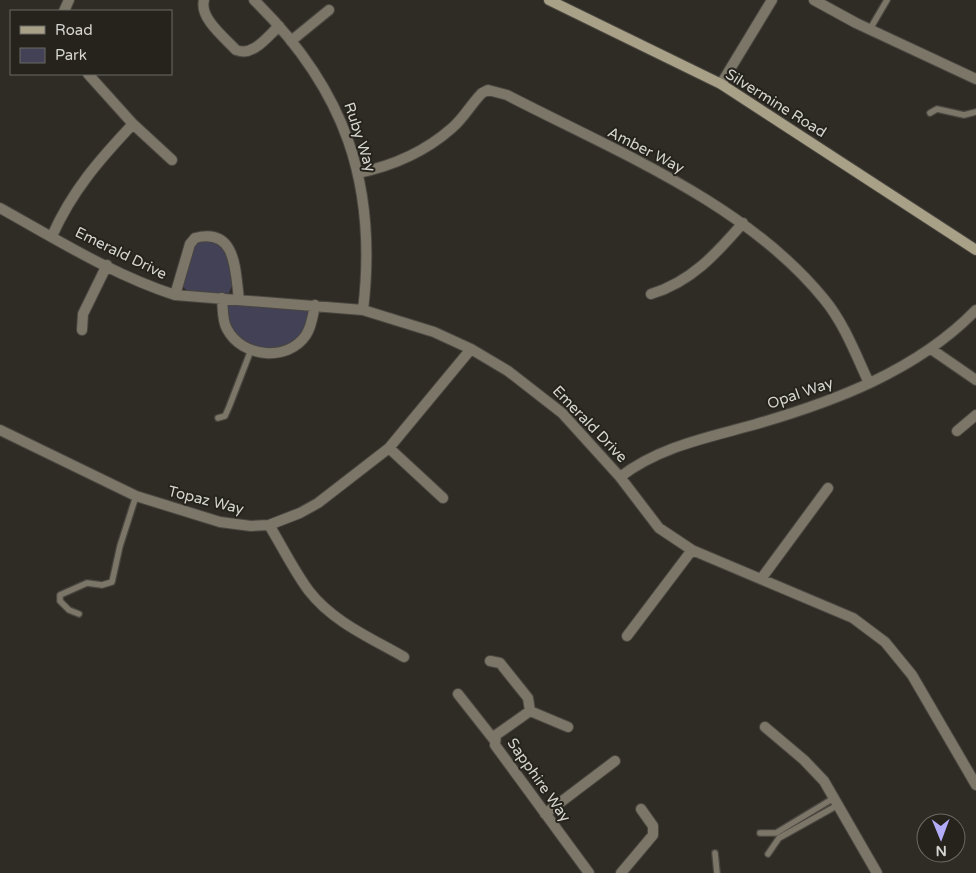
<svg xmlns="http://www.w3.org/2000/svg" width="976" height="873" viewBox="0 0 976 873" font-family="'Varela Round',sans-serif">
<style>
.green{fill:#424155}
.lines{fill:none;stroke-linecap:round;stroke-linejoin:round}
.lane-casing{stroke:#4a4741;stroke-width:8}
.street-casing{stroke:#4a4741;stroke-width:12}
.secondary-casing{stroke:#4a4741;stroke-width:12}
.lane{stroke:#7c7668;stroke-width:5.5}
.street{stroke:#7c7668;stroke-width:10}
.secondary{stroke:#a9a088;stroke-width:10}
.labels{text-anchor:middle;stroke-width:4;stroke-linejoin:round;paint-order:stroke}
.street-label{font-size:15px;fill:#d5d4cf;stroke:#25231c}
</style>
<rect width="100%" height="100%" fill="#2f2c26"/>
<!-- green -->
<path class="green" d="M197 239 226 244 233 283 229 293 219 294 188 292 178 281Z
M225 299 313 306 305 335C269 355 262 355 229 330Z"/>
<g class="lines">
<defs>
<path id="lane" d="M870 29 887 0
M930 113 937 109 964 115 976 112
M218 418 225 416 229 407 251 350
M79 614 69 610 60 601V595L87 583 102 585 112 582 120 546 136 496
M760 833H776L834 798
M715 853 717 873
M768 854 779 838 838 805"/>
<path id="street" d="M204 0C199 18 225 38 236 50 253 57 267 37 279 26
M254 0C345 89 378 184 363 310
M814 0 856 23 976 79
M64 11 69 0
M291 41 329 10
M88 74 133 124 172 160
M721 84 772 0
M358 173C392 166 426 151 452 128 464 118 471 104 482 93L488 90 507 95C615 151 746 203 824 299 844 323 856 355 869 383
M0 208C56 239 113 275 175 295L363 310 434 332 471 349 508 371 562 413 620 477 659 528 692 550 853 618 885 642 912 675 976 785
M52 236C72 191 99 160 133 124
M651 294C691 282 716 254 743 223
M175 295 190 244 195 238C237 227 235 271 239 299
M222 298C223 308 222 321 227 329 242 358 288 362 306 335 312 326 313 314 315 305
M82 330 83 314 107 265
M931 349 976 380
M0 430 136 496 220 522 251 526 269 525 300 513 318 503 389 448 471 349
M957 431 976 415
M389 448 443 498
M620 477C659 447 706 438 753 425 833 402 917 371 976 310
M269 525C282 546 294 571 309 591 333 622 371 638 404 657
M761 579 828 488
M627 636 692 550
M490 661 500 663 528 698 530 711 568 727
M458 694 495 741
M530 711 496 735 495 745 589 873
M765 727 804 760 824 781 877 873
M545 814 615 761
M621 873 653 835V826L641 809"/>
<path id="secondary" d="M549 0 721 84 976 250"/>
</defs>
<!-- lane casing -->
<use href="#lane" class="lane-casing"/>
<!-- street casing -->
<use href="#street" class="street-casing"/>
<!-- secondary casing -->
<use href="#secondary" class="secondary-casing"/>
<!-- lane -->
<use href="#lane" class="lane"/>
<!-- street -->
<use href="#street" class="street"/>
<!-- secondary -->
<use href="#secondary" class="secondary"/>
</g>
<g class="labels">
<!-- street labels -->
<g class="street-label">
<text transform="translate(776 103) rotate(32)" y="5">Silvermine Road</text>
<text transform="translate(360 137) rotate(72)" y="5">Ruby Way</text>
<text transform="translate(646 150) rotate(27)" y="5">Amber Way</text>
<text transform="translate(121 253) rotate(26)" y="5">Emerald Drive</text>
<text transform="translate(800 393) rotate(-19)" y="5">Opal Way</text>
<text transform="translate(590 424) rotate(46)" y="5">Emerald Drive</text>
<text transform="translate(206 500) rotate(14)" y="5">Topaz Way</text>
<text transform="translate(539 780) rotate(55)" y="5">Sapphire Way</text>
</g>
</g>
<!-- legend -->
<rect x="10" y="10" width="162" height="65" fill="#25231c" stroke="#6b6a64"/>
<rect x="20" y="26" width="25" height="8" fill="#a9a088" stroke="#6b6a64"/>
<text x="55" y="35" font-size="15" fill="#d5d4cf">Road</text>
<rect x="20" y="48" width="25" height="15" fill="#424155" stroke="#6b6a64"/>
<text x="55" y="60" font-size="15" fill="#d5d4cf">Park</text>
<!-- north arrow -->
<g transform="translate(941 838) rotate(179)"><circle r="24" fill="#25231c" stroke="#6b6a64"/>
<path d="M0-4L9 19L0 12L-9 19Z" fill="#b3adf9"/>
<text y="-8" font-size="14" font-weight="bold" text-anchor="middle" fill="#d5d4cf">N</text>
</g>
</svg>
